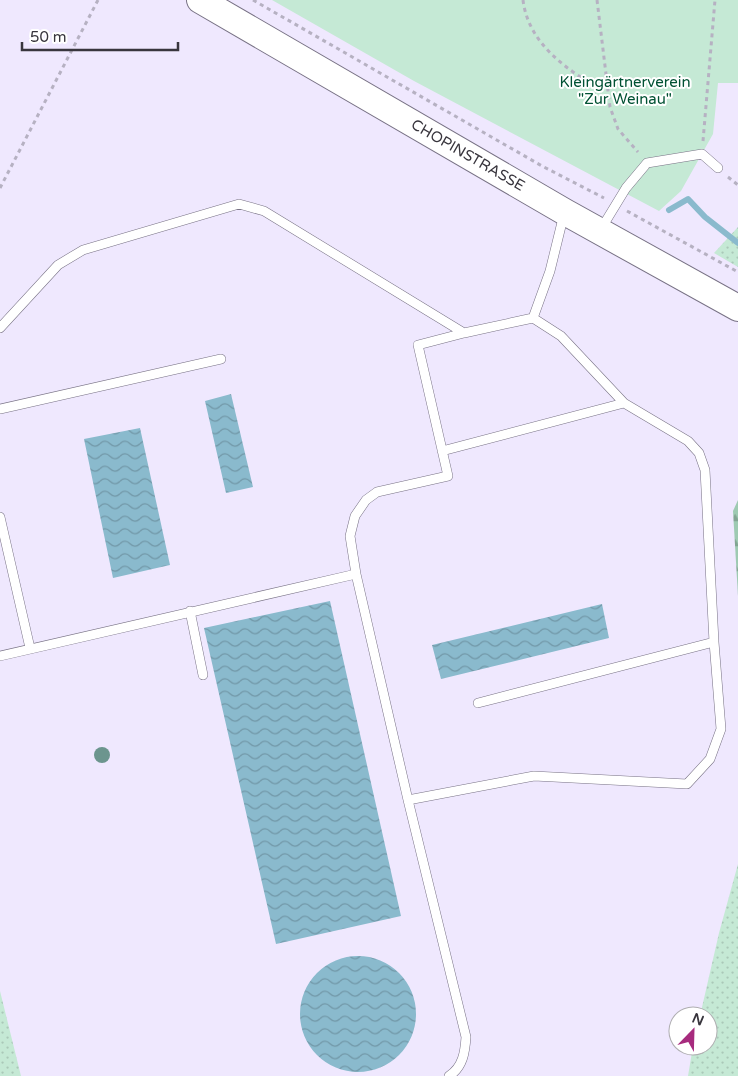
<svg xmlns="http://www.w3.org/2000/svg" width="738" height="1076" viewBox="0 0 738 1076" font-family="'Varela Round',sans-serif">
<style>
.grass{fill:url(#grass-dots)}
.forest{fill:url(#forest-firs)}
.garden{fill:#c5e9d5}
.water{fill:url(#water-waves)}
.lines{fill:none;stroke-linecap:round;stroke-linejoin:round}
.stream{stroke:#8abacd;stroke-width:6}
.lane-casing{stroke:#787285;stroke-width:10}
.secondary-casing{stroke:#787285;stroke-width:28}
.path{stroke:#b6b1c2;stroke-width:3;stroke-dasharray:4 4;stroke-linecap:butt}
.lane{stroke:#fff;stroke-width:9}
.secondary{stroke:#fff;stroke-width:26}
.tree{fill:#6c958e}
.labels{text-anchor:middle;stroke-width:4;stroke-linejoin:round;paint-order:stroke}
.park-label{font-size:15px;fill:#005133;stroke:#fff}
.street-label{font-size:15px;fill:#38353d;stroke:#fff}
</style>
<defs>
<pattern id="grass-dots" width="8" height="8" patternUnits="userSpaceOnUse" patternTransform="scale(1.25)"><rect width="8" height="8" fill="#c5e9d5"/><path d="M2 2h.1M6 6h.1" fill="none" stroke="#aac8b8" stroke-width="1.8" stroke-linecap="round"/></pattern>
<pattern id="forest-firs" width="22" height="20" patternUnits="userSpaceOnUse" patternTransform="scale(1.25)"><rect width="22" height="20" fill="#9ecab2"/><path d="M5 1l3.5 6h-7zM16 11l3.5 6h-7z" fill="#82a592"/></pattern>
<pattern id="water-waves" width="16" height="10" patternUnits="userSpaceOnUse" patternTransform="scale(1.25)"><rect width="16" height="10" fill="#8abacd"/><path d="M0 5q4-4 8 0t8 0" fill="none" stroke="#7298a8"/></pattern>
</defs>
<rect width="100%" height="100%" fill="#efe8fe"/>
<!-- grass -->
<path class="grass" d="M738 227V267L714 253Z
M738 864V1076H688L693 1046H708V1016H700L719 933Z
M0 991 21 1076H0Z"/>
<!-- forest -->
<path class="forest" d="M738 500V596L733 511Z"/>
<!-- garden -->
<path class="garden" d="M272 0H738V83H718L713 134 681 191 659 211 414 81Z"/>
<!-- water -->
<path class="water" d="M231 394 253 487 226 493 205 401Z
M140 428 170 565 113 578 84 439Z
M330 601 401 916 276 944 204 628Z
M602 604 609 638 441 679 432 645Z
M300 1014a58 58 0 1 1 116 0a58 58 0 1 1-116 0Z"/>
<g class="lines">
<!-- stream -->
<path class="stream" d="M669 210 688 199 705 217 738 243"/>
<defs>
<path id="lane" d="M601 229 626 188 647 163 702 154 718 168
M533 318 561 336 624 403 688 441 699 453 705 470 714 642
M0 328 58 265 83 250 239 204 264 211 464 333 533 318 550 271 564 214
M0 409 221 359
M442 451 624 403
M0 517 30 648
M356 574 408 800 466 1037C465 1052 463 1067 449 1076
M190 611 203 675
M0 656 356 574 350 536 355 516 366 500 377 492 448 476 418 345 464 333
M408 800 534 776 687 784 710 759 721 729 714 642 478 703"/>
<path id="secondary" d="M200 0 565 212 738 308"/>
</defs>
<!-- lane casing -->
<use href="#lane" class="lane-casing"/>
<!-- secondary casing -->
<use href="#secondary" class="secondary-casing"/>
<!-- path -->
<path class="path" d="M253 0 542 166 604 198
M523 0C527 33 550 56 576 74 586 81 595 87 607 89
M597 0 610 107 618 129 638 152
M703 141 715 0
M728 177 738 185
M0 188 98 0
M627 211 738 272"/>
<!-- lane -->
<use href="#lane" class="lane"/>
<!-- secondary -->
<use href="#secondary" class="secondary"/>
</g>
<!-- trees -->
<circle class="tree" cx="102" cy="755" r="8"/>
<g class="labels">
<!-- park labels -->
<g class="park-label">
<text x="625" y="87">Kleingärtnerverein<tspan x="625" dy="17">"Zur Weinau"</tspan></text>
</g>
<!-- street labels -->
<g class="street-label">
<text transform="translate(468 155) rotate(30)" y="5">CHOPINSTRASSE</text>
</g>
</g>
<!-- north arrow -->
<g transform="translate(693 1031) rotate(23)"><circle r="24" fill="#ffffff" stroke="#afaeb1"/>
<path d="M0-4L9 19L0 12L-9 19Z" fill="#a72b7e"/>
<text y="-8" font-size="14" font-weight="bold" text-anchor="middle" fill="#38353d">N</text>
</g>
<!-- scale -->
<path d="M22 42v8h156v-8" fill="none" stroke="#38353d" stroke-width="2.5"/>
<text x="30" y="42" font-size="15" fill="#38353d" stroke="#ffffff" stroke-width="4" paint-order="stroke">50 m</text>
</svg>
